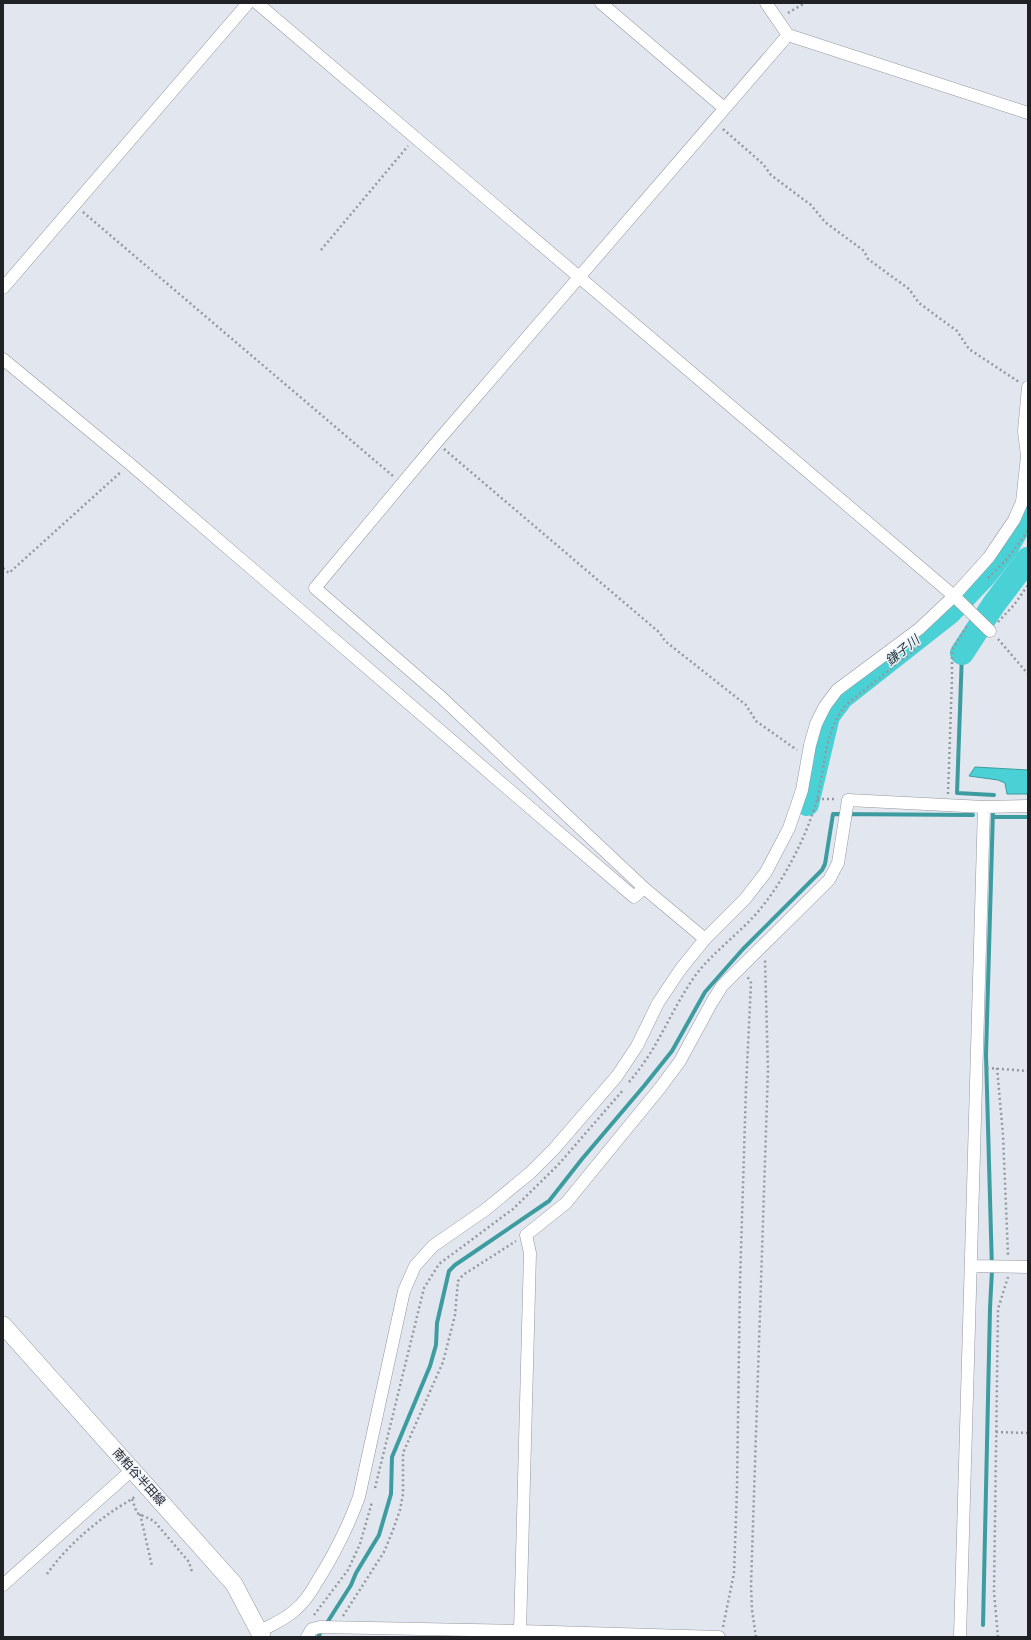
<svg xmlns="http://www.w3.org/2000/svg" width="1031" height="1640" viewBox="0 0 1031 1640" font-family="'Sofia Sans Condensed','Noto Sans JP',sans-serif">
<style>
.water{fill:#4ad1d5;stroke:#3d9ca0}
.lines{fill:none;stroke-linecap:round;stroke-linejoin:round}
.stream{stroke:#3d9ca0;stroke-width:4}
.river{stroke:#4ad1d5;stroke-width:24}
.minor-casing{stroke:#9498a0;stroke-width:13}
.secondary-casing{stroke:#9498a0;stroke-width:18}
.path{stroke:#95989e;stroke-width:2.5;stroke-dasharray:2 3;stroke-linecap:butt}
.minor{stroke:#fff;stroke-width:12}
.secondary{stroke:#fff;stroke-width:17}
.labels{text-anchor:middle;stroke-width:3;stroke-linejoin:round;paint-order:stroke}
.street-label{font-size:12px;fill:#202124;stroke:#eff3fb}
.water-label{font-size:13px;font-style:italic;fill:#1f3637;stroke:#eff3fb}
</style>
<rect width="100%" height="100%" fill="#e2e6ee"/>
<!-- water -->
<path class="water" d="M975 767 1028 770V794H1007L1005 783 998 780 969 776Z"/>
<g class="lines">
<!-- stream -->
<path class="stream" d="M962 653 957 793 994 795
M993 817H1028
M983 1625 990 1308 992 1270 986 1055 993 810
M318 1637 351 1585 356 1573 379 1535 391 1494 392 1457 430 1366 436 1345 437 1323 449 1271 455 1265 549 1201 582 1159 644 1086 672 1051 705 992 743 949 822 870 825 864 833 814 973 815"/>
<!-- river -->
<path class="river" d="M962 653 994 604 1028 559
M807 804 828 716 842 697 950 612 986 574 1007 547 1028 510"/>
<defs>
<path id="minor" d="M257 3 954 596 990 631
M601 3 724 108
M766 3 788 35 1028 113
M3 288 248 3
M3 359 130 464 634 897 644 888
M705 939 644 888 442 698 315 588 436 443 788 35
M971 1266 1028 1267
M3 1585 133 1469
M260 1631C271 1625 284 1620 294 1611 304 1603 312 1591 318 1580 335 1553 348 1527 359 1497L404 1291 415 1266 433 1246 485 1210 530 1173 554 1149 617 1076 637 1046 658 1003 680 970 705 939 745 899 766 872 789 828 802 790 810 745 816 724 825 706 837 690 919 629 954 596 989 557 1014 520 1022 502 1027 456 1024 431 1028 387
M520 1631 530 1253 526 1235 566 1203 660 1088 680 1061 712 1002 722 986 829 880 838 863 848 800 984 807 1028 806
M307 1637 312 1629 320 1627 520 1631 719 1637
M960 1637 984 807"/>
<path id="secondary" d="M3 1325 234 1584 262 1637"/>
</defs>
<!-- minor casing -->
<use href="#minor" class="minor-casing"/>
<!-- secondary casing -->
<use href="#secondary" class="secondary-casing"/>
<!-- path -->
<path class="path" d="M788 13 805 3
M723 129 763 164 771 175 811 205 825 222 864 251 868 259 909 289 919 303 957 331 969 349 1019 382
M83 212 393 476
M321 250 408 146
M444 449 660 633 665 641 746 705 756 721 797 750
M3 568 9 573 122 471
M988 578 1007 559 1028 531
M998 622 1014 605 1028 585
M998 639 1028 674
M948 794 952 679V650L967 626
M817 799H837
M987 1068 1028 1071
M997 1068 1003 1135 1008 1255
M629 1082C640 1069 650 1055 658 1040 671 1017 682 993 698 972 715 951 738 934 756 914 769 899 781 881 790 864 801 844 811 821 817 799 826 765 823 730 848 703L921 645
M996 1432 1028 1433
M375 1488 424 1288 439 1264 513 1209 558 1165 624 1089
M132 1499 137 1513 154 1521 189 1562 192 1572
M140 1514 152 1566
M47 1574C64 1550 86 1530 110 1513 118 1507 128 1502 136 1496
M314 1615 348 1570 360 1544 372 1502
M343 1616 384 1552 393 1530 400 1510 403 1494V1453L443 1362 455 1315 458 1281 463 1275 516 1241
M723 1627 734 1573 737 1489 740 1282 746 1088 751 983 747 976
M756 1637 752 1610 751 1585 768 1070 765 960
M998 1637 994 1592 998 1309 1008 1277"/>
<!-- minor -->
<use href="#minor" class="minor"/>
<!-- secondary -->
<use href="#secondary" class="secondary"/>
</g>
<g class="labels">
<!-- street labels -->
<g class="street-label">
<text transform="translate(139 1477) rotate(48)" y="4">南粕谷半田線</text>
</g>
<!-- water labels -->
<g class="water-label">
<text transform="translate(902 650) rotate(-39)" y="5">鎌子川</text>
</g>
</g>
<!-- border -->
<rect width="1031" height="1640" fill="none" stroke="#202124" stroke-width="8"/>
</svg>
